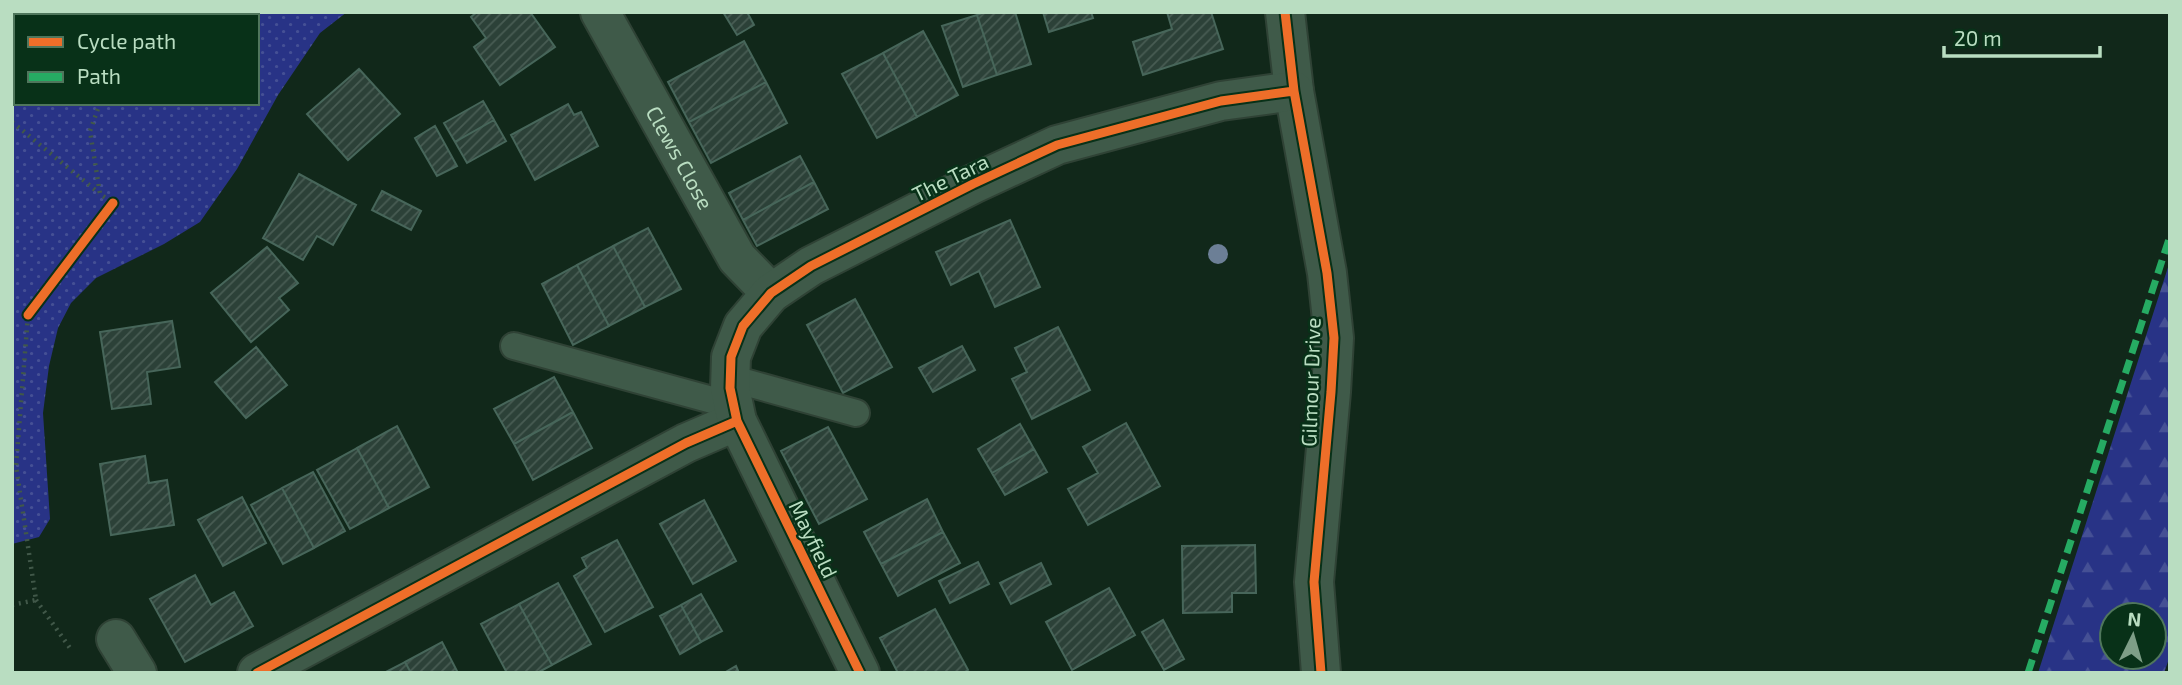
<svg xmlns="http://www.w3.org/2000/svg" width="2182" height="685" viewBox="0 0 2182 685" font-family="'Exo 2',sans-serif">
	<style>
		.grass { fill: url(#grass-dots); fill-rule: evenodd }
		.forest { fill: url(#forest-firs); fill-rule: evenodd }
		.building { fill: url(#building-hatch); stroke: #47665a; stroke-width: 2 }
		.lines { fill: none; stroke-linecap: round; stroke-linejoin: round }
		.service-casing { stroke: #2f4235; stroke-width: 30 }
		.minor-casing { stroke: #2f4235; stroke-width: 42 }
		.path { stroke: #415849; stroke-width: 4.5; stroke-dasharray: 2 5; stroke-linecap: butt }
		.service { stroke: #3f5a49; stroke-width: 26 }
		.minor { stroke: #3f5a49; stroke-width: 38 }
		.quiet { stroke: #26ab63; stroke-width: 7; stroke-dasharray: 14 7; stroke-linecap: butt }
		.cycleway-casing { stroke: #083118; stroke-width: 13 }
		.cycleway { stroke: #ee6e29; stroke-width: 9 }
		.tree { fill: #6c7f96 }
		.labels { text-anchor: middle; dominant-baseline: central; stroke-width: 5; stroke-linejoin: round; paint-order: stroke }
		.street-label { font-size: 21px; fill: #b9ddc1; stroke: #083118 }
	</style>
	<defs>
		<pattern id="grass-dots" width="8" height="8" patternUnits="userSpaceOnUse" patternTransform="scale(1.75)"><rect width="8" height="8" fill="#283386"/><path d="M2 2h.1M6 6h.1" fill="none" stroke="#455095" stroke-width="1.8" stroke-linecap="round"/></pattern>
		<pattern id="forest-firs" width="22" height="20" patternUnits="userSpaceOnUse" patternTransform="scale(1.75)"><rect width="22" height="20" fill="#283386"/><path d="M5 1l3.5 6h-7zM16 11l3.5 6h-7z" fill="#455095"/></pattern>
		<pattern id="building-hatch" width="6" height="6" patternUnits="userSpaceOnUse" patternTransform="scale(1.75)"><rect width="6" height="6" fill="#2c4138"/><path d="M-1 1l2-2M0 6l6-6M5 7l2-2" fill="none" stroke="#485c53"/></pattern>
	</defs>
	<rect width="100%" height="100%" fill="#11281a"/>
	<!-- grass -->
	<path class="grass" d="M12,12H347L320,33L278,95L237,169L200,222L164,244L96,278L71,303L58,328L49,366L43,413L50,519L39,537L12,544ZM16,16H257V103H16Z"/>
	<!-- forest -->
	<path class="forest" d="M2170,261V656L2164,673H2038ZM2112,615H2154V657H2112Z"/>
	<!-- building -->
	<path class="building" d="M477,12H530L555,47L500,85L474,47L486,38L471,17Z
		M723,12H747L754,25L737,35Z
		M985,12H1015L1031,64L997,75L977,15Z
		M1043,12H1091L1093,18L1049,32Z
		M1167,12H1211L1223,49L1143,75L1133,42L1172,29Z
		M977,15L997,75L963,87L942,26Z
		M923,31L958,95L917,117L883,53Z
		M744,41L766,82L689,122L668,82Z
		M883,53L917,117L877,138L842,74Z
		M359,69L400,114L348,160L307,114Z
		M766,82L787,123L711,163L689,122Z
		M483,101L494,120L455,142L444,123Z
		M568,104L574,115L581,112L598,146L535,180L511,135Z
		M494,120L506,141L467,163L455,142Z
		M435,126L457,166L437,176L415,138Z
		M800,156L814,182L743,220L729,193Z
		M299,174L356,205L333,245L317,236L303,260L263,238Z
		M814,182L828,209L757,246L743,220Z
		M382,191L421,211L411,230L372,210Z
		M1010,220L1040,287L995,307L979,271L951,285L936,252Z
		M648,228L681,289L645,307L613,246Z
		M613,246L645,307L609,326L577,265Z
		M267,247L298,283L279,298L289,310L251,342L211,293Z
		M577,265L609,326L573,345L542,284Z
		M855,299L892,367L843,393L807,325Z
		M172,321L180,367L147,372L151,404L112,409L100,332Z
		M1058,327L1090,390L1032,419L1012,379L1027,372L1015,348Z
		M962,346L975,370L933,392L919,368Z
		M256,347L287,385L246,418L215,382Z
		M554,377L573,412L514,444L494,409Z
		M573,412L592,448L533,480L514,444Z
		M1126,423L1160,486L1088,525L1068,489L1098,473L1083,447Z
		M1020,424L1034,449L992,473L978,449Z
		M397,426L429,487L389,508L357,448Z
		M828,427L867,499L819,524L781,451Z
		M357,448L389,508L350,529L317,470Z
		M1034,449L1047,472L1005,495L992,473Z
		M145,456L149,483L167,480L174,525L111,535L100,464Z
		M313,472L345,531L314,548L282,488Z
		M282,488L314,548L283,564L251,505Z
		M242,497L266,543L223,566L198,520Z
		M927,499L943,532L881,564L864,532Z
		M704,500L736,561L693,584L660,524Z
		M943,532L960,563L898,596L881,564Z
		M617,540L653,607L605,632L574,576L587,568L582,558Z
		M1255,545L1256,593H1232V612L1183,613L1182,546Z
		M978,562L989,584L950,603L939,581Z
		M1041,563L1051,584L1011,604L1000,583Z
		M195,575L211,605L234,592L253,626L185,662L150,599Z
		M558,583L591,644L552,665L519,604Z
		M1109,588L1135,635L1072,670L1046,622Z
		M701,594L722,631L701,642L681,605Z
		M519,604L552,665L537,673H507L481,624Z
		M681,605L701,642L680,654L660,616Z
		M935,609L968,670L963,673H898L880,638Z
		M1163,620L1184,659L1164,670L1142,632Z
		M442,642L458,673H411L405,662Z
		M405,662L411,673H384Z
		M736,666L739,673H724Z"/>
	<g class="lines">
		<!-- service casing -->
		<g class="service-casing">
			<path id="service" d="M514,346L734,406
				M730,378L856,413"/>
		</g>
		<!-- minor casing -->
		<g class="minor-casing">
			<g id="minor">
				<path id="s1" d="M600,12L737,258L771,293"/>
				<path d="M1285,12L1294,91L1327,273L1334,338L1331,392L1314,582L1321,673"/>
				<path d="M116,639L137,673"/>
				<path d="M257,673L686,443L737,421"/>
				<path d="M860,673L737,421L730,388L731,357L743,326L771,293L811,266L973,184L1057,145L1221,101L1294,91"/>
			</g>
		</g>
		<!-- path -->
		<path class="path" d="M178,16L185,12
			M12,122L99,193
			M36,600L70,648
			M12,605L36,600L16,466L28,315L113,203L100,194L90,131L100,103"/>
		<!-- service -->
		<use href="#service" class="service"/>
		<!-- minor -->
		<use href="#minor" class="minor"/>
		<!-- quiet -->
		<path class="quiet" d="M2028,673L2170,236"/>
		<!-- cycleway casing -->
		<g class="cycleway-casing">
			<path id="cycleway" d="M1285,12L1294,91L1327,273L1334,338L1331,392L1314,582L1321,673
				M28,315L113,203
				M257,673L686,443L737,421
				M860,673L737,421L730,388L731,357L743,326L771,293L811,266L973,184L1057,145L1221,101L1294,91"/>
		</g>
		<!-- cycleway -->
		<use href="#cycleway" class="cycleway"/>
	</g>
	<!-- trees -->
	<circle class="tree" cx="1218" cy="254" r="10"/>
	<g class="labels">
		<!-- street labels -->
		<g class="street-label">
			<text stroke="none"><textPath href="#s1" startOffset="166">Clews Close</textPath></text>
			<text transform="translate(950 177) rotate(-26)">The Tara</text>
			<text transform="translate(1310 382) rotate(-88)">Gilmour Drive</text>
			<text transform="translate(814 539) rotate(64)">Mayfield</text>
		</g>
	</g>
	<!-- border -->
	<rect width="2182" height="685" fill="none" stroke="#b9ddc1" stroke-width="28"/>
	<!-- legend -->
	<rect x="14" y="14" width="245" height="91" fill="#083118" stroke="#4f765c" stroke-width="2"/>
	<rect x="28" y="37" width="35" height="10" fill="#ee6e29" stroke="#4f765c" stroke-width="2"/>
	<text x="77" y="49" font-size="21" fill="#b9ddc1">Cycle path</text>
	<rect x="28" y="72" width="35" height="10" fill="#26ab63" stroke="#4f765c" stroke-width="2"/>
	<text x="77" y="84" font-size="21" fill="#b9ddc1">Path</text>
	<!-- north arrow -->
	<g transform="translate(2133 636) rotate(5)"><circle r="33" fill="#083118" stroke="#4f765c" stroke-width="2"/>
	<path d="M0-5L12 26L0 18L-12 26Z" fill="#7e9e87"/>
	<text y="-10" font-size="19" font-weight="bold" text-anchor="middle" fill="#b9ddc1">N</text>
	</g>
	<!-- scale -->
	<path d="M1944 46v10h156v-10" fill="none" stroke="#b9ddc1" stroke-width="3.5"/>
	<text x="1954" y="46" font-size="21" fill="#b9ddc1" stroke="#083118" stroke-width="5" paint-order="stroke">20 m</text>
</svg>
